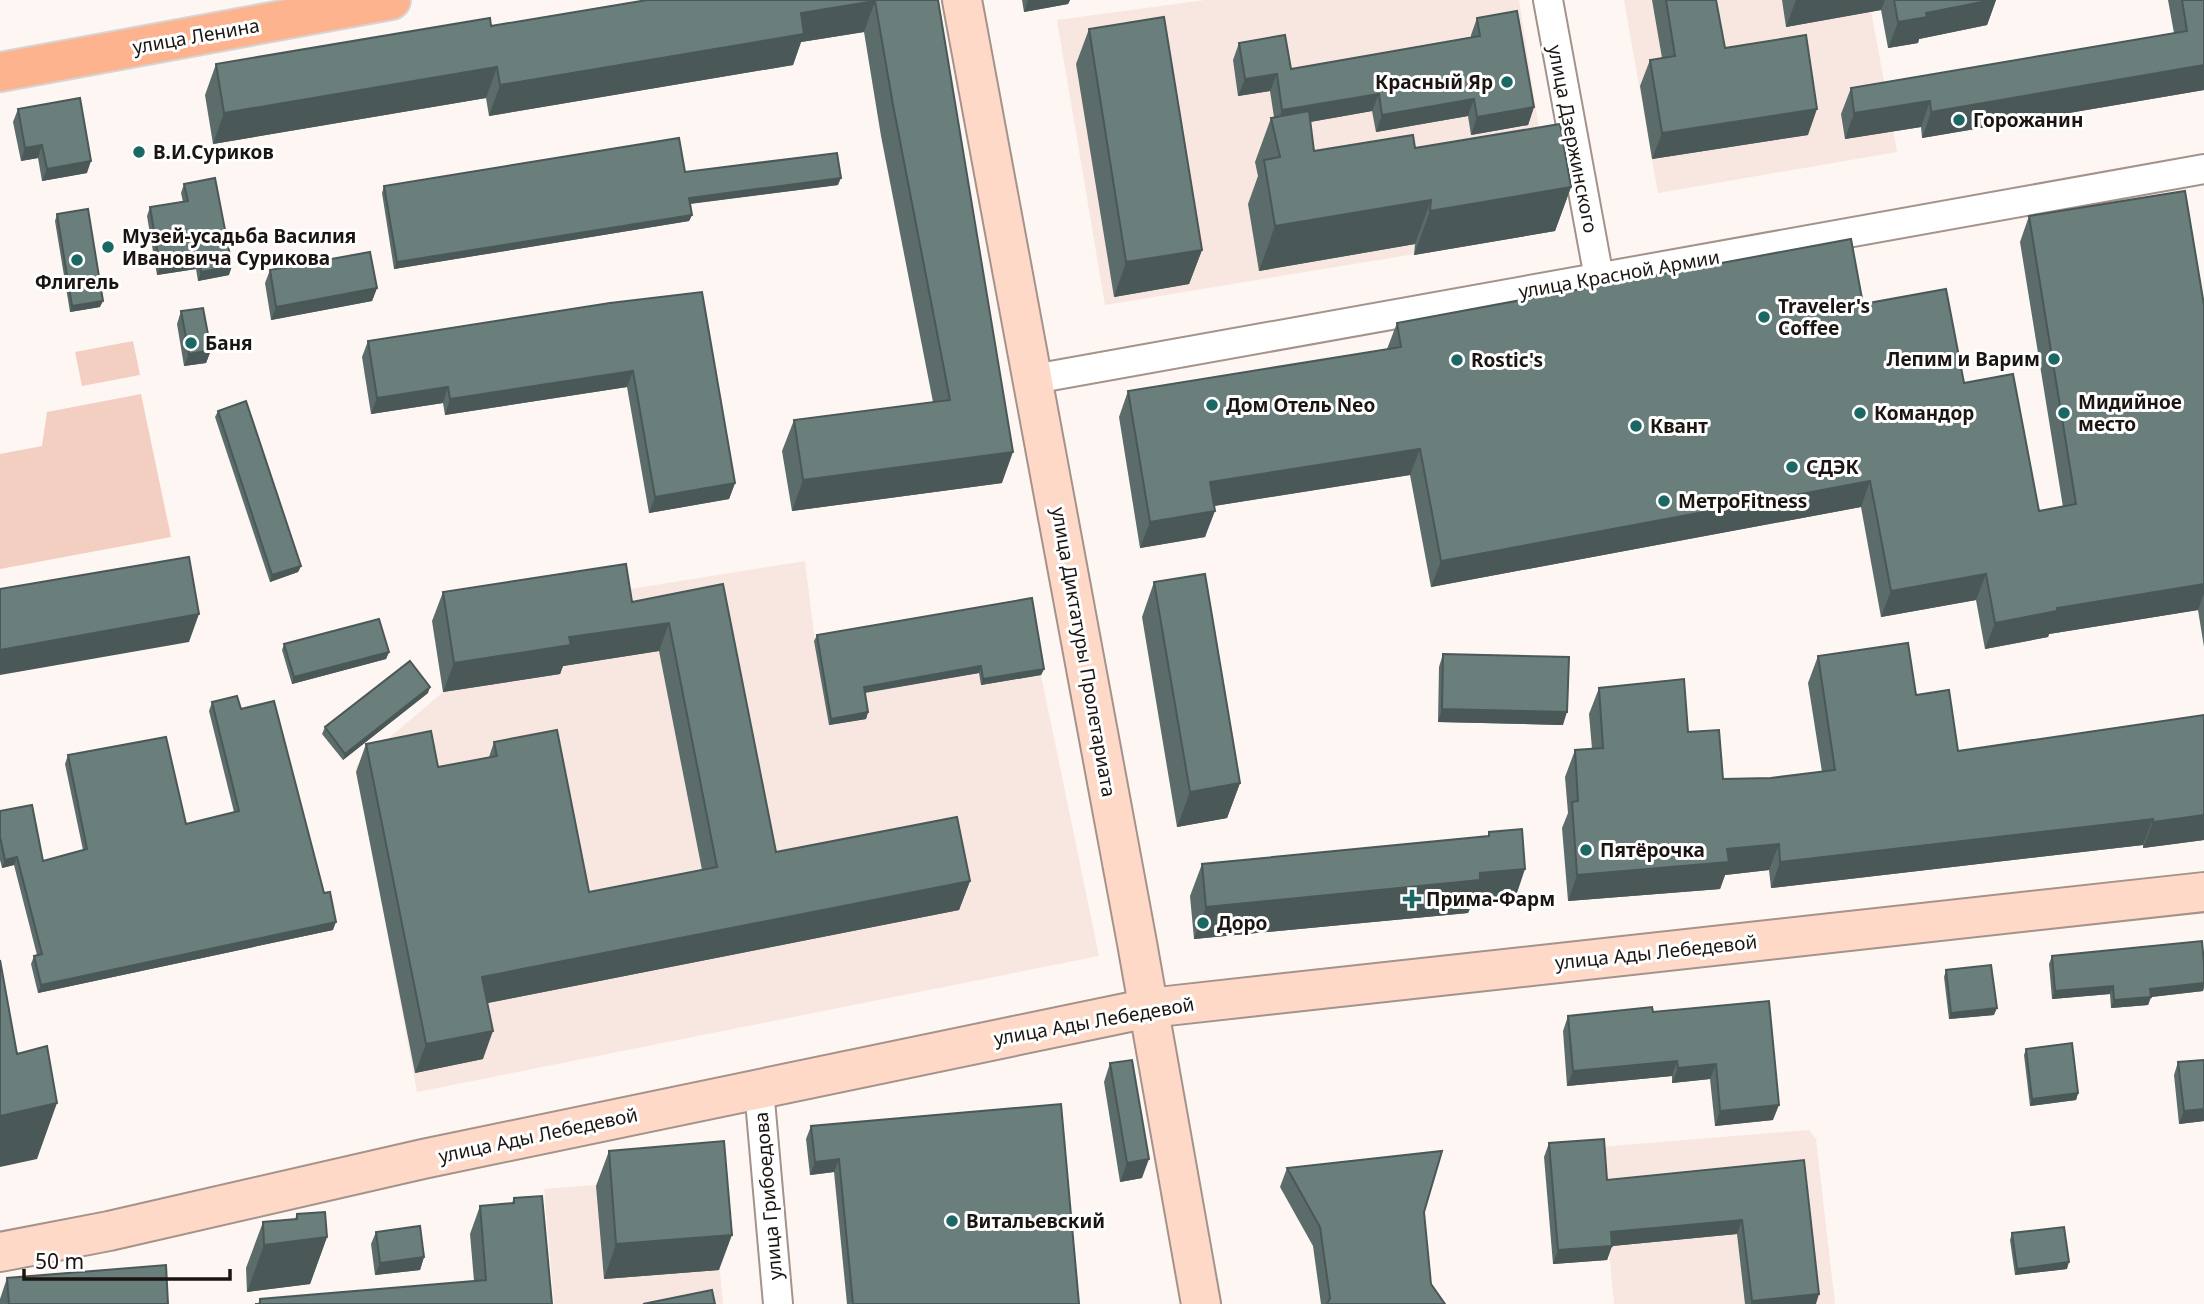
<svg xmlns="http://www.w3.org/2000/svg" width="2204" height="1304" viewBox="0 0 2204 1304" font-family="'Noto Sans',sans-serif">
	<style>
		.built { fill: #f7e7e0 }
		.green { fill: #f2cfc0 }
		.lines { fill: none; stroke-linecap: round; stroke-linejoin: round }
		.street-casing { stroke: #a4928b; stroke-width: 32 }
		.secondary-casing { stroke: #a4928b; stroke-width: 42 }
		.primary-casing { stroke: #d6d5d4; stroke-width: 42 }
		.street { stroke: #fff; stroke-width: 28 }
		.secondary { stroke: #ffd9c7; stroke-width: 38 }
		.primary { stroke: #feb38f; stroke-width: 38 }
		.wall { fill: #5b6c6b }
		.shaded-wall { fill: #4a5857 }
		.building { fill: #6a7e7c; stroke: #4a5857; stroke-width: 2 }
		.poi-dot { fill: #1a6764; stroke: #fff; stroke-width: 2.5 }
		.labels { text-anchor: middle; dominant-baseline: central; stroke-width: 6; stroke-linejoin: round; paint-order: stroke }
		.street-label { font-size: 19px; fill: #1b1512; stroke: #fff }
		.poi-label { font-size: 19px; font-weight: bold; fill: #1b1512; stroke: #fff; text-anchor: start }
	</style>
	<rect width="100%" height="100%" fill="#fdf6f2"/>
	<!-- built -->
	<path class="built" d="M1205,0H1519L1555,231L1105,305L1057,20Z
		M1624,0H1869L1897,152L1658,193Z
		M805,561L815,641L1029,605L1041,675L1099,956L417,1092L356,766L443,692L432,621Z
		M1809,1130L1816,1139L1835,1304H1614L1599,1147Z
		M711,1176L723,1304H554L544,1189Z"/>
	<!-- green -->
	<path class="green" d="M133,341L140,375L82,386L75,352Z
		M141,394L171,537L0,569V454L42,446L47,412Z"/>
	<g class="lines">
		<!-- street casing -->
		<g class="street-casing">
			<path id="street" d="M1548,0L1599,278
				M1034,379L2204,169
				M759,1089L778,1304"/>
		</g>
		<!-- secondary casing -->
		<g class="secondary-casing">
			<path id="secondary" d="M962,0L1137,943L1201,1304
				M0,1252L109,1231L423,1159L1149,1008L2204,892"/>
		</g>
		<!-- primary casing -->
		<g class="primary-casing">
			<path id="primary" d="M0,72L391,0"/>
		</g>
		<!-- street -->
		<use href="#street" class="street"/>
		<!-- secondary -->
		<use href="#secondary" class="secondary"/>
		<!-- primary -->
		<use href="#primary" class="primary"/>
	</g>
	<!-- wall -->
	<path class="wall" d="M647,0H938L1002,483L792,511L782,451L794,420L933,402L881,136L864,32L801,42L793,65L489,116L486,98L213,144L205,95L216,64L491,26Z
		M1022,0H1070L1068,4L1024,12Z
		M1652,0H1716L1725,48L1808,135L1652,159L1640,86L1650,60L1662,58Z
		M1782,0H1996L1987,25L1919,39L1918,43L1888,48L1881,10L1786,27Z
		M2168,0H2204V90L1922,138L1921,127L1845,139L1841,114L1851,88L2174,33Z
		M1477,18L1534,107L1528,125L1471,135L1468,116L1376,132L1372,111L1310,122L1314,151L1415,148L1571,187L1555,231L1414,255L1415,244L1259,271L1248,204L1258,176L1255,162L1271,118L1274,117L1270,91L1238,96L1233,60L1239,43L1291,69L1471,37V35Z
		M1089,29L1202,250L1189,284L1114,297L1076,64Z
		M18,109L87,173L42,181L38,158L21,161L13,122Z
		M685,172L838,185L690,204L692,215L689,221L394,269L382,193L384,186Z
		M184,184L229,275L198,281L196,269L157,275L147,216L150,207L183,202L181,193Z
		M57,214L100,307L70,312L55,221Z
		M2029,216L2204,305V647L2198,610L2049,634L2048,637L1985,649L1976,600L1881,617L1861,507L1431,587L1410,475L1214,506L1205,537L1140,548L1119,417L1128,391L1387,349L1397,323L1863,304L1964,383L2039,511L2063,507L2020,242Z
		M270,270L377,288L372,301L271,320L265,283Z
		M610,303L735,483L729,499L649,513L627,387L445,415L443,403L371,414L362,357L368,341Z
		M181,311L211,350L206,363L184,366L177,324Z
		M218,411L301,566L298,572L270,582L215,417Z
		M1154,582L1240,783L1227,818L1177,827L1142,617Z
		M723,584L776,852L970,881L959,910L488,1003L483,1059L415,1073L356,772L366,744L438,767L489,757L494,742L589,892L702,870L659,651L563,666L560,674L443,692L432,621L443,592L632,602Z
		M817,635L1044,669L1041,675L981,685L979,673L865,693L868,712L866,719L829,725L814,641Z
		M284,644L389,652L386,659L292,684L282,650Z
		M1443,654L1563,725L1438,722L1439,667Z
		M1818,656L1916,695L1958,751L2204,715V840L2143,848V845L1771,888L1769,870L1725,875L1720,889L1568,901L1562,828L1568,813L1565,777L1575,750L1592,749L1589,714L1599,688L1688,732L1723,779L1771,778L1822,772L1808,683Z
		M428,693L343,760L322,734L325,727Z
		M212,702L241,709L333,930L38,993L31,964L34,956L37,955L14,865L2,868L0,860V811L43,861L83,850L65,764L68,755L186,824L234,812L209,711Z
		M1489,832L1514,902L1471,906L1468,913L1194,939L1190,896L1202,864L1488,836Z
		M2052,956L2204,964V988L2203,991L2151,997L2148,1005L2111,1008L2110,994L2052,999L2049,964Z
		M1946,970L1994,1015L1949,1019L1944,977Z
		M1769,1001L1773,1120L1715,1126L1710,1079L1672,1083V1076L1567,1086L1563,1031L1568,1016L1653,1012Z
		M2026,1049L2078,1093L2076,1100L2030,1106L2024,1055Z
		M2204,1060V1121L2179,1124L2174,1075L2178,1062Z
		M1110,1063L1142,1178L1120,1182L1104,1082Z
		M811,1126L1079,1304H847L834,1172L810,1175L806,1139Z
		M1549,1143L1607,1180L1804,1160L1816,1304H1745L1737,1234L1612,1246L1607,1260L1553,1264L1544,1157Z
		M609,1151L719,1270L604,1279L596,1186Z
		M1287,1168L1424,1212L1431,1284L1445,1304H1321L1313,1246L1280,1187Z
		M514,1198L552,1304H258L260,1299L474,1281L470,1234L480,1206L512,1203Z
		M297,1214L327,1237L310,1284L247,1292L246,1268L263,1222L295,1219Z
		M376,1232L424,1257L420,1270L375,1275L371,1244Z
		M2012,1233L2067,1269L2015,1275L2010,1240Z
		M7,1278L168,1304H0V1299Z"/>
	<!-- shaded-wall -->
	<path class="shaded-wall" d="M1028,0H1070L1068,4L1024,12Z
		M1796,0H1885L1881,10L1786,27Z
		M1992,0H1996L1987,25L1919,39L1918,43L1888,48L1898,22L1926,13Z
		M875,1L864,32L801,42L793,65L489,116L500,85L801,13Z
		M2204,65V90L1922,138L1931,112Z
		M497,67L486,98L213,144L224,113Z
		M1277,74L1270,91L1238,96L1245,79Z
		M1379,94L1372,111L1276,128L1282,110Z
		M1474,99L1468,116L1376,132L1382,115Z
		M1930,101L1921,127L1845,139L1854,113Z
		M1534,107L1528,125L1471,135L1477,117Z
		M1817,109L1808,135L1652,159L1662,133Z
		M42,145L38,158L21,161L25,148Z
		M91,161L87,173L42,181L47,169Z
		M841,178L838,185L687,204L689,198Z
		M1571,187L1555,231L1414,255L1430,211Z
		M1431,200L1415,244L1259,271L1275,226Z
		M692,215L689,221L394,269L397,262Z
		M1202,250L1189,284L1114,297L1126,262Z
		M199,260L196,269L157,275L160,266Z
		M232,266L229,275L198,281L201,272Z
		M377,288L372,301L271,320L276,307Z
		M103,301L100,307L70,312L72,306Z
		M211,350L206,363L184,366L189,354Z
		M633,371L627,387L445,415L450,399Z
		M448,387L443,403L371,414L377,398Z
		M1420,449L1410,475L1201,508L1210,482Z
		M1013,452L1002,483L792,511L803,480Z
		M1870,481L1861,507L1431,587L1441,561Z
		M735,483L729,499L649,513L655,497Z
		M1215,511L1205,537L1140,548L1150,522Z
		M301,566L298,572L270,582L272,575Z
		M1986,574L1976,600L1881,617L1891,591Z
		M2204,584V593L2198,610L2049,634L2048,637L1985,649L1995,623L2057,608Z
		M199,614L189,642L0,675V650Z
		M669,623L659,651L563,666L560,674L443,692L454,663L569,637Z
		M389,652L386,659L292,684L294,677Z
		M981,666L979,673L861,693L864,687Z
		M1044,669L1041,675L981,685L983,679Z
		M430,687L428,693L343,760L345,754Z
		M1442,709L1567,712L1563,725L1438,722Z
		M868,712L866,719L829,725L831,719Z
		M1240,783L1227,818L1177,827L1190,792Z
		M2204,815V840L2143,848L2153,822Z
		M2153,819L2143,845L1771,888L1780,862Z
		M1779,844L1769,870L1725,875L1720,889L1568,901L1577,875L1727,849Z
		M17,857L14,865L2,868L5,860Z
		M1525,869L1514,902L1471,906L1468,913L1194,939L1206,907L1480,873Z
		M970,881L959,910L472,1006L482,977Z
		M336,922L333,930L38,993L41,985Z
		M2204,983L2203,991L2151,997L2148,1005L2111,1008L2114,1000L2150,989Z
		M2113,986L2110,994L2052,999L2055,991Z
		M1997,1008L1994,1015L1949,1019L1951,1013Z
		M493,1031L483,1059L415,1073L426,1044Z
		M1677,1061L1672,1076L1567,1086L1573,1071Z
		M1716,1064L1710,1079L1672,1083L1678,1068Z
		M2078,1093L2076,1100L2030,1106L2032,1099Z
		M57,1103L37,1159L0,1167V1116Z
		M1779,1105L1773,1120L1715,1126L1720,1111Z
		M2204,1109V1121L2179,1124L2184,1111Z
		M839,1159L834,1172L810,1175L815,1162Z
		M1149,1159L1142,1178L1120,1182L1127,1163Z
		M1742,1220L1737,1234L1612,1246L1607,1260L1553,1264L1558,1250L1611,1232Z
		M732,1235L719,1270L604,1279L616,1244Z
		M327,1237L310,1284L247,1292L264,1245Z
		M424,1257L420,1270L375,1275L380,1263Z
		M2069,1262L2067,1269L2015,1275L2017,1269Z
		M1819,1294L1816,1304H1751L1752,1301Z"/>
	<!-- building -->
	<path class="building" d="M647,0H938L1013,452L803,480L794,420L950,400L893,105L875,1L801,13L804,34L500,85L497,67L224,113L216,64L490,18L491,26Z
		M1666,0H1716L1725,48L1806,35L1817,109L1662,133L1650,60L1675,56Z
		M1894,0H1992L1926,13L1927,17L1898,22Z
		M2182,0H2204V65L1931,112L1930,101L1854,113L1851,88L2187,31Z
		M1517,11L1534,107L1477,117L1474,99L1382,115L1379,94L1282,110L1277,74L1245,79L1239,43L1285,35L1291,69L1480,36L1477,18Z
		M1164,17L1202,250L1126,262L1089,29Z
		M80,98L91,161L47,169L42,145L25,148L18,109Z
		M1309,111L1314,151L1413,135L1415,148L1560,124L1571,187L1430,211L1431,200L1275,226L1264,160L1280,157L1271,118Z
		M679,138L685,172L837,153L841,178L689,198L692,215L397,262L384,186Z
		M215,178L232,266L201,272L199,260L160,266L150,207L188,201L184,184Z
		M2185,191L2204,305V584L2057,608V611L1995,623L1986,574L1891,591L1870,481L1441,561L1420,449L1210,482L1215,511L1150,522L1128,391L1401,347L1397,323L1851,239L1863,304L1946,289L1964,383L2013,374L2039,511L2076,504L2029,216Z
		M88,209L103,301L72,306L57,214Z
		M370,252L377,288L276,307L270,270Z
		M702,292L735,483L655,497L633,371L450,399L448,387L377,398L368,341L610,303Z
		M203,308L211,350L189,354L181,311Z
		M246,401L301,566L272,575L218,411Z
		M189,557L199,614L0,650V589Z
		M626,564L632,602L723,584L776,852L957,817L970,881L482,977L493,1031L426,1044L366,744L431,731L438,767L497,756L494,742L557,730L589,892L717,867L669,623L569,637L571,645L454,663L443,592Z
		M1205,574L1240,783L1190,792L1154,582Z
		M1032,598L1044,669L983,679L981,666L864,687L868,712L831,719L817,635Z
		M379,619L389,652L294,677L284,644Z
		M1908,643L1916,695L1949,690L1958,751L2204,715V815L2153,822V819L1780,862L1779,844L1727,849L1729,862L1577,875L1572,802L1578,801L1575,750L1603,748L1599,688L1684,679L1688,732L1719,730L1723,779L1771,778L1835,770L1818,656Z
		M1443,654L1569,657L1567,712L1442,709Z
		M410,661L430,687L345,754L325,727Z
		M237,696L241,709L274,701L324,893L330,892L336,922L41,985L34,956L42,954L17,857L5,860L0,837V811L32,805L43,861L87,849L68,755L166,737L186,824L239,811L212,702Z
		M1522,829L1525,869L1480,873V880L1206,907L1202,864L1489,836V832Z
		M2202,941L2204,964V983L2150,989L2151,997L2114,1000L2113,986L2055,991L2052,956Z
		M0,960L17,1054L47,1046L57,1103L0,1116Z
		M1991,965L1997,1008L1951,1013L1946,970Z
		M1769,1001L1779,1105L1720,1111L1716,1064L1678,1068L1677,1061L1573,1071L1568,1016L1652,1007L1653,1012Z
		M2072,1043L2078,1093L2032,1099L2026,1049Z
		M1132,1060L1149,1159L1127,1163L1110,1063Z
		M2204,1060V1109L2184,1111L2178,1062Z
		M1061,1104L1079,1304H853L839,1159L815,1162L811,1126Z
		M1604,1139L1607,1180L1804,1160L1819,1294L1752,1301L1742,1220L1611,1232L1612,1246L1558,1250L1549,1143Z
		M724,1141L732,1235L616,1244L609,1151Z
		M1442,1151L1424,1212L1431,1284L1445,1304H1327L1330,1298L1320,1227L1287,1168Z
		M542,1196L552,1304H255H260V1299L486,1280L480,1206L514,1203V1198Z
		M325,1212L327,1237L264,1245L263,1222L297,1219V1214Z
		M420,1226L424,1257L380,1263L376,1232Z
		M2064,1227L2069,1262L2017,1269L2012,1233Z
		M166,1265L168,1304H9L7,1278Z
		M712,1290L715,1304H643Z"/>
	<!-- markers -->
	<g class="poi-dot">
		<circle cx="1507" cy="82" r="7"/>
		<circle cx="1959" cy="120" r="7"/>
		<circle cx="139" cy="152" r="7"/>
		<circle cx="108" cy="247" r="7"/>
		<circle cx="77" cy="260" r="7"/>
		<circle cx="1764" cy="317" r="7"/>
		<circle cx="191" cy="343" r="7"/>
		<circle cx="2054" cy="359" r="7"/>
		<circle cx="1457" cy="360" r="7"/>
		<circle cx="1212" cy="405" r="7"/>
		<circle cx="1860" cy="413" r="7"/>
		<circle cx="2064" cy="413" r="7"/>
		<circle cx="1636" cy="426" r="7"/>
		<circle cx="1792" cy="467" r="7"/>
		<circle cx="1664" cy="501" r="7"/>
		<circle cx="1586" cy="850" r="7"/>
		<path d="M1408.5 888.5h7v7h7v7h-7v7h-7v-7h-7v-7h7z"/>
		<circle cx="1203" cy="923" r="7"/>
		<circle cx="952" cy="1221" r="7"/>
	</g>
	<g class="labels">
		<!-- street labels -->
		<g class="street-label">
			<text transform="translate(196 36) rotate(-10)">улица Ленина</text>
			<text transform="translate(1573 139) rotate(79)">улица Дзержинского</text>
			<text transform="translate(1619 274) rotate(-10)">улица Красной Армии</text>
			<text transform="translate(1084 652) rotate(80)">улица Диктатуры Пролетариата</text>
			<text transform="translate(1656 952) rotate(-6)">улица Ады Лебедевой</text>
			<text transform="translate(1094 1021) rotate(-10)">улица Ады Лебедевой</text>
			<text transform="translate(538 1135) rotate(-12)">улица Ады Лебедевой</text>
			<text transform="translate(768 1196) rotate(-95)">улица Грибоедова</text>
		</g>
		<!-- poi labels -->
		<g class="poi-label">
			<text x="1493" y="82" text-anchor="end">Красный Яр</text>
			<text x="1973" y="120">Горожанин</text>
			<text x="153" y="152">В.И.Суриков</text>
			<text x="122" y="236">Музей-усадьба Василия<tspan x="122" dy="22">Ивановича Сурикова</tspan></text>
			<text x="77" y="282" text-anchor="middle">Флигель</text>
			<text x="1778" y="306">Traveler's<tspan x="1778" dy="22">Coffee</tspan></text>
			<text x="205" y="343">Баня</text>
			<text x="2040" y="359" text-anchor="end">Лепим и Варим</text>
			<text x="1471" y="360">Rostic's</text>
			<text x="2078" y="402">Мидийное<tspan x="2078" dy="22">место</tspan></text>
			<text x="1226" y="405">Дом Отель Neo</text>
			<text x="1874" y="413">Командор</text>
			<text x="1650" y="426">Квант</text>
			<text x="1806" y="467">СДЭК</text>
			<text x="1678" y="501">МетроFitness</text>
			<text x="1600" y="850">Пятёрочка</text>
			<text x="1426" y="899">Прима-Фарм</text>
			<text x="1217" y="923">Доро</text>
			<text x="966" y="1221">Витальевский</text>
		</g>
	</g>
	<!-- scale -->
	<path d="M24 1269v10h206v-10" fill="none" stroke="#1b1512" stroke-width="3.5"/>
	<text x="35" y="1269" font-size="21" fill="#1b1512" stroke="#ffffff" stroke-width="5" paint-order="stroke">50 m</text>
</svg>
